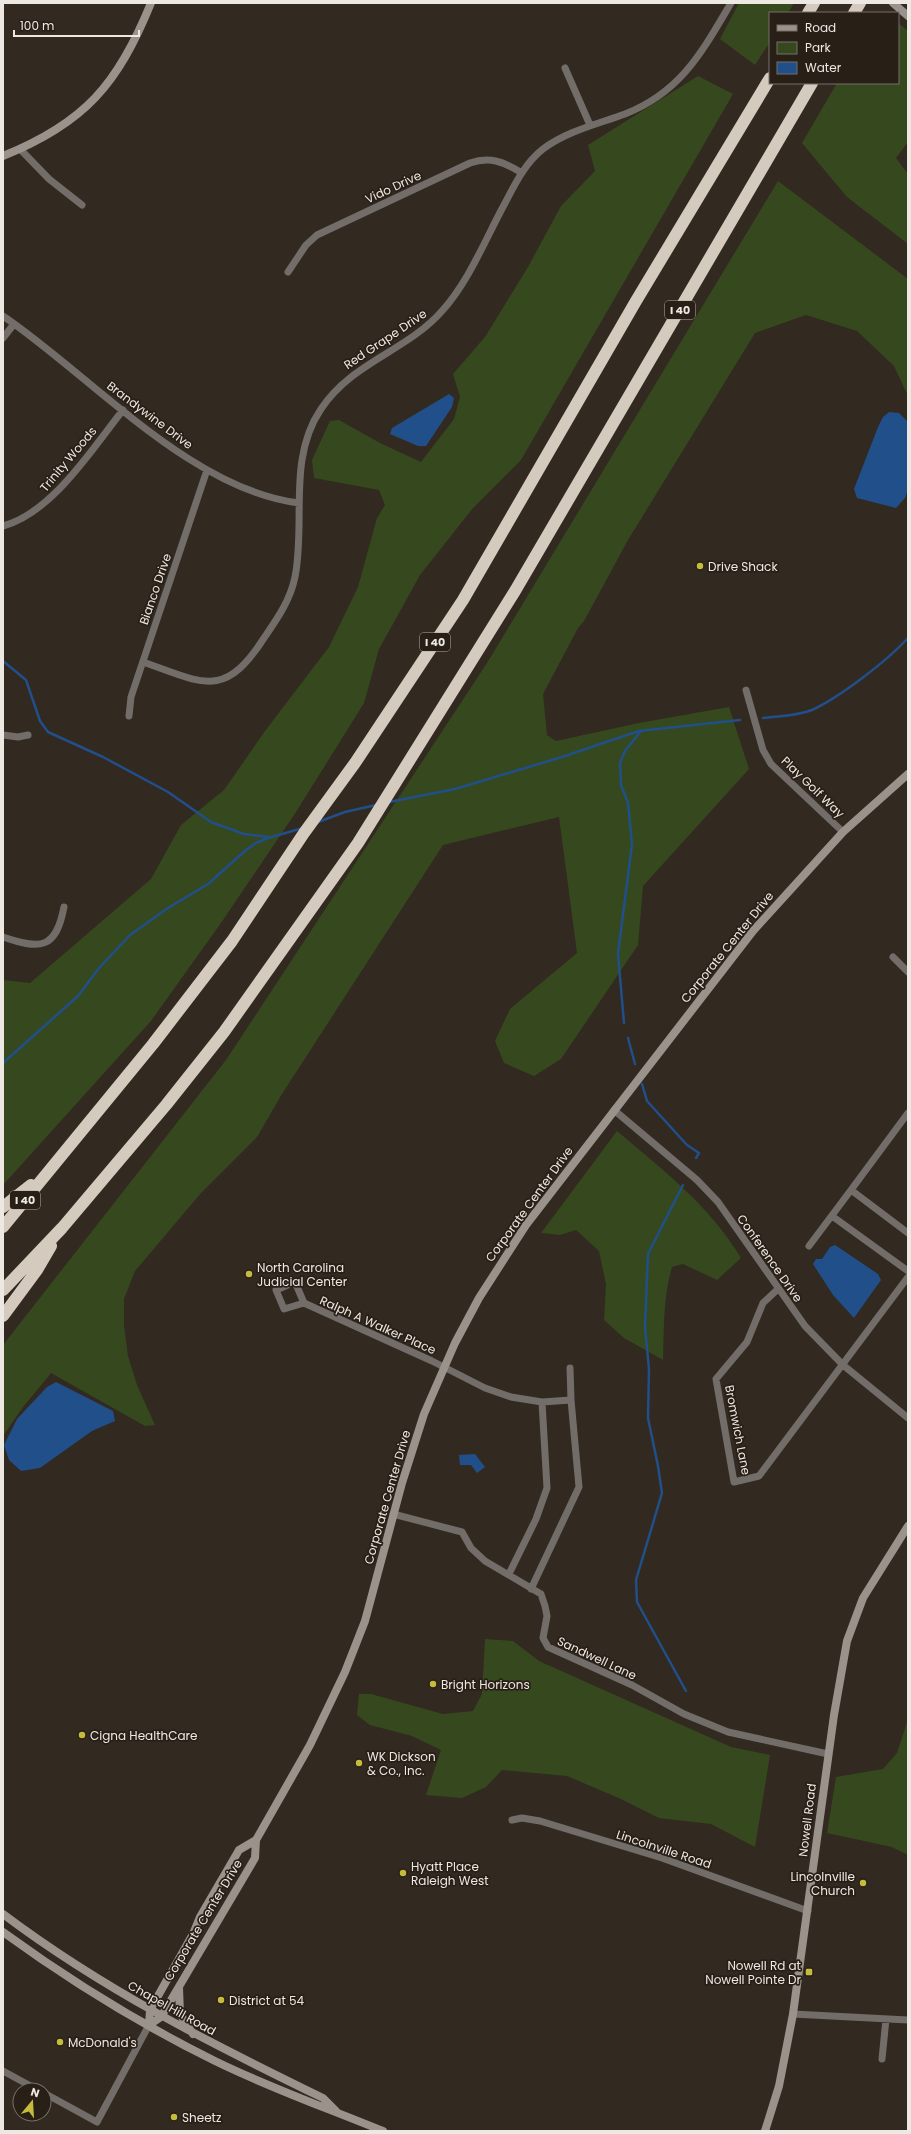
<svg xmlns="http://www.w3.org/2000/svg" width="911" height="2134" viewBox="0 0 911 2134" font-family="Poppins,sans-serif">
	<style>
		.green { fill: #36491e }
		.water { fill: #214f8a }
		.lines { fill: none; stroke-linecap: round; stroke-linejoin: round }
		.stream { stroke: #214f8a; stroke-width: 2.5 }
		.street { stroke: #726d69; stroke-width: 7 }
		.secondary { stroke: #9a938b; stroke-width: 8 }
		.highway { stroke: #d5cabe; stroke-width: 12 }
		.poi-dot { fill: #c5bc3d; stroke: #281f17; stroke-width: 1.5 }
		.labels { text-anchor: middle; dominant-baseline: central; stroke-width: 3.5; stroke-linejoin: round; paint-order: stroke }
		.shield { fill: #281f17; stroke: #b3aca6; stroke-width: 1 }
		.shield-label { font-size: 11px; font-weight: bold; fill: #eee8e3 }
		.street-label { font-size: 12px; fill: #eee8e3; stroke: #281f17 }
		.poi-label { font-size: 12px; fill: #eee8e3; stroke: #281f17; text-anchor: start }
	</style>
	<rect width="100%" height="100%" fill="#322920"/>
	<!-- green -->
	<path class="green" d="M739,3H794L788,13H770V42L755,65L720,39Z
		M898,23L908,31V142L896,158L908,174V244L847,197L802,143L837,83H898Z
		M698,76L733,94L521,460L473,508L420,575L379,649L364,703L296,812L221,923L151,1021L3,1185V980L30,983L151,879L181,825L224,790L265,731L329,647L358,587L377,518L385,505L379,490L314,478L312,460L330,421L339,420L380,443L421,462L454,419L460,397L453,374L485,337L528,267L561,206L595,171L588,145Z
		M778,181L908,279V396L894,366L857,331L806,315L755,333L628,540L584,621L578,628L543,694L547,735L556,741L639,723L729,707L749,769L643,886L638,945L561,1059L534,1076L504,1063L495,1041L510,1009L577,953L559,817L443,845L282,1094L257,1137L201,1193L135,1271L124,1299V1326L128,1356L137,1385L155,1425L145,1426L51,1373L23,1407L3,1436V1345L226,1060L487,663Z
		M617,1131C663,1170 710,1206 741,1258L717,1280L683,1264L672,1267C663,1297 664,1329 663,1360L624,1338L604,1320L606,1284L599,1251L576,1230L560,1235L541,1233Z
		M485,1639L513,1641L539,1661L731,1747L770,1755L755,1847L711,1824L659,1818L621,1799L567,1776L502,1770L486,1787L462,1798L426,1795L441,1750L412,1736L370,1725L357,1715L359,1694H371L443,1714L473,1711L482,1694Z
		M908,1719V1855L892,1847L827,1833L836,1777L883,1769L897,1753Z"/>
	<!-- water -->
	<path class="water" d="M449,394L454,398L452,407L426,446H418L390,434L392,428Z
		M889,412L899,413L908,422V489L905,498L896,508L857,498L854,489L878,427L883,417Z
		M835,1245L878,1274L881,1280L854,1318L833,1295L813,1264L816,1259H822L830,1247Z
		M56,1382L113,1411L115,1421L92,1431L40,1468L21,1471L9,1460L4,1445L17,1419L47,1387Z
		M475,1454L485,1467L477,1473L471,1465H460L459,1455Z"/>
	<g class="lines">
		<!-- stream -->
		<path class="stream" d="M3,661L26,680L40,721L48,732L103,757L168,792L211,822L244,834L268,837
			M763,718C779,716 797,716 812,710C840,697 887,661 908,638
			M389,802L455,789L562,757L639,731L740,720
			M318,822L345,812L376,805
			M624,1023L618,954L632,844L628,803L621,785L620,763L625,751L641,731
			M628,1038L635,1064
			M3,1063L78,996L99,968L130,935L168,908L208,884L246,850L256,843L268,838L303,828
			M642,1084L647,1101L687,1145L699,1153L696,1158
			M683,1185L648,1254L645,1327L649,1369L648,1418L658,1466L662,1493L636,1580L637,1602L686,1691"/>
		<!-- street -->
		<path class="street" d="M565,68L590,125
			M20,149L49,179L82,205
			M288,272L306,245L317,235L470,163C490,156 504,162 522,173
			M3,316C90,375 191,490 299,503
			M3,338L14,324
			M3,526C52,513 92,449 123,410
			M143,662C203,683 224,700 264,638C277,619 290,601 295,577C306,522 287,459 321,409C352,362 407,351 442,311C469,281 485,240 504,205C515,184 525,163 543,149C567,131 598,124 625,114C681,92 702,52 731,3
			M746,690L763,750L771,764L843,832
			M129,716L131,697L207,470
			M3,735L18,737L28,735
			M3,937C41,950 56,949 64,907
			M893,957L908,972
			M614,1110L697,1180L718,1202L805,1326L843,1365L908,1418
			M908,1113L851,1190L908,1233
			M832,1216L908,1271
			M809,1246L851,1190
			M778,1289L763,1303L747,1342L716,1379L734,1482L759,1476L908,1277
			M304,1303L284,1309L276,1290L295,1282L304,1303L432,1361L485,1388L511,1397L542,1402L547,1488L536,1519L509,1574
			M570,1368L571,1400
			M393,1514L462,1532L471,1548L485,1561L541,1594L545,1606L547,1616L543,1638L548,1647L632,1685L684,1714L728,1732L828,1754
			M531,1589L579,1487L571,1400L542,1402
			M512,1820L522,1818L540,1821L662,1858L808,1911
			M793,2014L908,2020
			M882,2059L886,2019
			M3,2071L38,2090
			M44,2093L97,2122L149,2025"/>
		<!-- secondary -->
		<path class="secondary" d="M893,3L908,16
			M3,156C85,123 118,84 151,3
			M3,1914C104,1990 210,2043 323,2098L336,2111
			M3,1932C69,1980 142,2025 215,2061C270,2088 327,2108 383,2131
			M179,1988L180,2014L193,2034
			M149,2025L161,2017L255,1858L256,1840L310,1745L345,1672L365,1621L402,1483L424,1414L455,1343L479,1298L526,1225L753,931L843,832L908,774
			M149,2025L150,2010L193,1934L200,1917L239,1850L256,1840
			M765,2131L779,2086L793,2014L834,1715L847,1641L863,1598L908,1526"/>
		<!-- highway -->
		<path class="highway" d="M808,13L814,3
			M854,13L860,3
			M3,1207L31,1185
			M3,1227L153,1044L232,941L304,833L355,763L463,600L636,301L770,78
			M3,1290L62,1228L166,1105L224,1032L358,843L515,591L812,83
			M3,1316L37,1270L51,1246"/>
	</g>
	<!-- markers -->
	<g class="poi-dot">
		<circle cx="700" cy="566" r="4"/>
		<circle cx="249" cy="1274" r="4"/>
		<circle cx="433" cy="1684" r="4"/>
		<circle cx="82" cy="1735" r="4"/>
		<circle cx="359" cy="1763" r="4"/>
		<circle cx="403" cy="1873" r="4"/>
		<circle cx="863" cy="1883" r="4"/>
		<rect x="805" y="1968" width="8" height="8" rx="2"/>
		<circle cx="221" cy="2000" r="4"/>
		<circle cx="60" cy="2042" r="4"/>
		<circle cx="174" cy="2117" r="4"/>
	</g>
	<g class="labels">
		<!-- shield labels -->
		<g class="shield">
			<rect x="665" y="301" width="30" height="18" rx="3"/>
			<rect x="420" y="633" width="30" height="18" rx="3"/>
			<rect x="10" y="1191" width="30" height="18" rx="3"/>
		</g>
		<g class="shield-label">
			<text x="680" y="310">I 40</text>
			<text x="435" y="642">I 40</text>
			<text x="25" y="1200">I 40</text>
		</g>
		<!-- street labels -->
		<g class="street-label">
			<text transform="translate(393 187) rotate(-25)">Vido Drive</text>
			<text transform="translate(385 339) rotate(-34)">Red Grape Drive</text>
			<text transform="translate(150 415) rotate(37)">Brandywine Drive</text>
			<text transform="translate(68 459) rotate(-50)">Trinity Woods</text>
			<text transform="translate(155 589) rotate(-71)">Bianco Drive</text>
			<text transform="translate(813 787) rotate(44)">Play Golf Way</text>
			<text transform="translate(727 947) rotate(-51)">Corporate Center Drive</text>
			<text transform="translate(529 1204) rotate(-54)">Corporate Center Drive</text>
			<text transform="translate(770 1258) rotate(55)">Conference Drive</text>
			<text transform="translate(378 1325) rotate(24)">Ralph A Walker Place</text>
			<text transform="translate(738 1430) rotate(79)">Bromwich Lane</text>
			<text transform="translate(387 1497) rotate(-74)">Corporate Center Drive</text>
			<text transform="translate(597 1658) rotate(25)">Sandwell Lane</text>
			<text transform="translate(807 1820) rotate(-83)">Nowell Road</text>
			<text transform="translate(664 1849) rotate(18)">Lincolnville Road</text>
			<text transform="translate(203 1920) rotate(-59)">Corporate Center Drive</text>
			<text transform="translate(172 2008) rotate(29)">Chapel Hill Road</text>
		</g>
		<!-- poi labels -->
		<g class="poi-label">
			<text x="708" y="566">Drive Shack</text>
			<text x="257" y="1267">North Carolina<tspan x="257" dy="14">Judicial Center</tspan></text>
			<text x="441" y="1684">Bright Horizons</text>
			<text x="90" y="1735">Cigna HealthCare</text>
			<text x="367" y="1756">WK Dickson<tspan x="367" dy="14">&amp; Co., Inc.</tspan></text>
			<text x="411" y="1866">Hyatt Place<tspan x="411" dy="14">Raleigh West</tspan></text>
			<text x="855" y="1876" text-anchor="end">Lincolnville<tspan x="855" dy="14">Church</tspan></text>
			<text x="801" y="1965" text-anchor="end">Nowell Rd at<tspan x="801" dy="14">Nowell Pointe Dr</tspan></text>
			<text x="229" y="2000">District at 54</text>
			<text x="68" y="2042">McDonald's</text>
			<text x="182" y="2117">Sheetz</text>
		</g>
	</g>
	<!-- border -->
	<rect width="911" height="2134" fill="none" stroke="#eee8e3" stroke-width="8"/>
	<!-- legend -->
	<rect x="769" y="12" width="130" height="72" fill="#281f17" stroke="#776f69"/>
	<rect x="777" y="25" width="20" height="6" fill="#9a938b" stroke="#776f69"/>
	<text x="805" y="32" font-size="12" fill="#eee8e3">Road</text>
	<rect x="777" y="42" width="20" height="12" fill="#36491e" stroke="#776f69"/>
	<text x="805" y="52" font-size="12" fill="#eee8e3">Park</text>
	<rect x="777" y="62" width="20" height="12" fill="#214f8a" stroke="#776f69"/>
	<text x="805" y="72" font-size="12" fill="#eee8e3">Water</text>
	<!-- north arrow -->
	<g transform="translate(32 2102) rotate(18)"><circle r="19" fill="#281f17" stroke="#776f69"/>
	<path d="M0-3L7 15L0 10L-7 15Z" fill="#c5bc3d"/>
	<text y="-6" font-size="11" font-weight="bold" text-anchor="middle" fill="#eee8e3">N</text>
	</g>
	<!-- scale -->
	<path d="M14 30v6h125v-6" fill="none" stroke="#eee8e3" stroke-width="2"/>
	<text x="20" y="30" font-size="12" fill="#eee8e3" stroke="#281f17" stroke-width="3" paint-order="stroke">100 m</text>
</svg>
